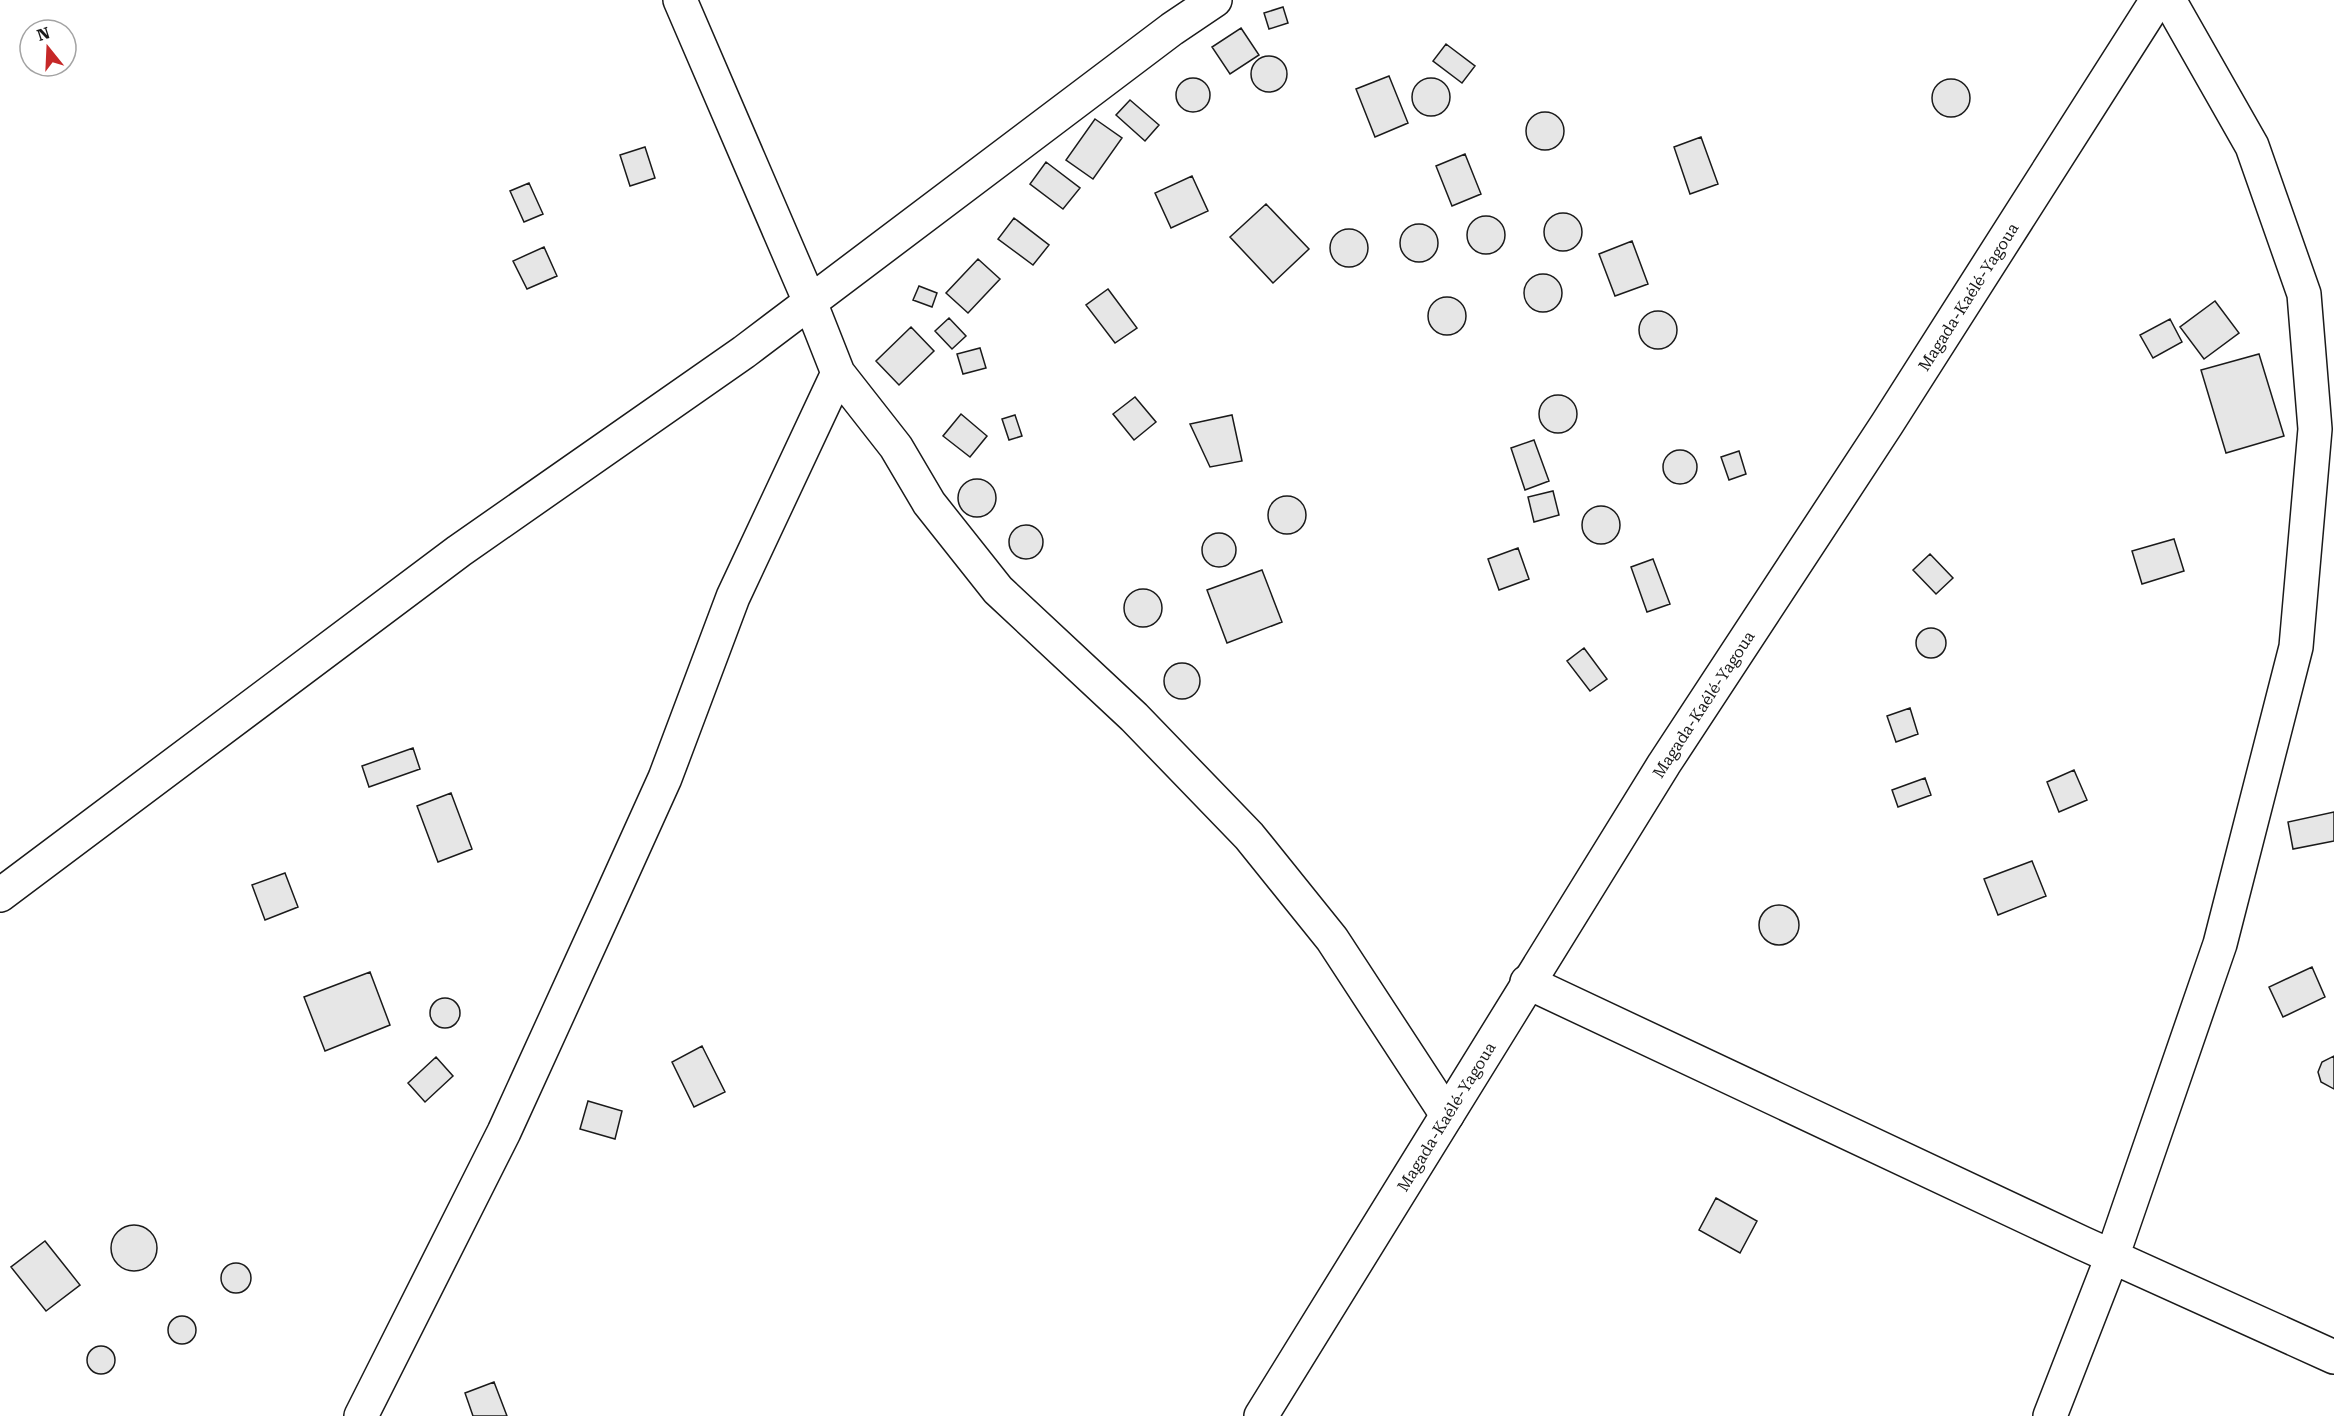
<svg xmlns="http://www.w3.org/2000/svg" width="2334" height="1416" viewBox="0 0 2334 1416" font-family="'Roboto Serif',serif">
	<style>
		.building { fill: #e6e6e6; stroke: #1a1a1a; stroke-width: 1.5 }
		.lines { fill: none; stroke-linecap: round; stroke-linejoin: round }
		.minor-casing { stroke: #1a1a1a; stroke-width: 36 }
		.highway-casing { stroke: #1a1a1a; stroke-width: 36 }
		.minor { stroke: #fff; stroke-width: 33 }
		.highway { stroke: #fff; stroke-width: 33 }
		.labels { text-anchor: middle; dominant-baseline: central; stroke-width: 4.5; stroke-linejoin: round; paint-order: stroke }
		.street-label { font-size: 16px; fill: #1a1a1a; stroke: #fff }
	</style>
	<rect width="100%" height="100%" fill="#fff"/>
	<!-- building -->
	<path class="building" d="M1283,7L1288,23L1269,29L1264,13Z
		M1241,28L1259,55L1230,74L1212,47Z
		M1446,44L1475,66L1462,83L1433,61Z
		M1251 74a18 18 0 1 1 36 0a18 18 0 1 1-36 0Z
		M1389,76L1408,123L1375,137L1356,89Z
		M1176 95a17 17 0 1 1 34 0a17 17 0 1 1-34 0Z
		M1412 97a19 19 0 1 1 38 0a19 19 0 1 1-38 0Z
		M1932 98a19 19 0 1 1 38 0a19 19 0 1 1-38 0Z
		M1130,100L1159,125L1145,141L1116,115Z
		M1526 131a19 19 0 1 1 38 0a19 19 0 1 1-38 0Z
		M1095,119L1122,138L1093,179L1066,160Z
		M1701,137L1718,184L1690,194L1674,147Z
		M645,147L655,178L630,186L620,155Z
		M1465,154L1481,194L1452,206L1436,166Z
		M1046,162L1080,188L1063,209L1030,184Z
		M1192,176L1208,211L1171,228L1155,193Z
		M529,183L543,214L524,222L510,191Z
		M1266,204L1309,249L1273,283L1230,237Z
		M1544 232a19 19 0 1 1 38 0a19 19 0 1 1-38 0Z
		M1467 235a19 19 0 1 1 38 0a19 19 0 1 1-38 0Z
		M1014,218L1049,245L1033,265L998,239Z
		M1400 243a19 19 0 1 1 38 0a19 19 0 1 1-38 0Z
		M1330 248a19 19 0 1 1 38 0a19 19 0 1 1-38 0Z
		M1632,241L1648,284L1615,296L1599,254Z
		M544,247L557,276L527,289L513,261Z
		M978,259L1000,279L968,313L946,293Z
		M1524 293a19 19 0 1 1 38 0a19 19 0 1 1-38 0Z
		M919,286L937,293L932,307L913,300Z
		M1108,289L1137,328L1115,343L1086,305Z
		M1428 316a19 19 0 1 1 38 0a19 19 0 1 1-38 0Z
		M2215,301L2239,333L2204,359L2180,327Z
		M1639 330a19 19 0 1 1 38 0a19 19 0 1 1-38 0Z
		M949,318L966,336L952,349L935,331Z
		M2170,319L2182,342L2153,358L2140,335Z
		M911,327L934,351L899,385L876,361Z
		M980,348L986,368L963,374L957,354Z
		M2259,354L2284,436L2226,453L2201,370Z
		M1539 414a19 19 0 1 1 38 0a19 19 0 1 1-38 0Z
		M1135,397L1156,422L1134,440L1113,414Z
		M961,414L987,436L970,457L943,436Z
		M1015,415L1022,436L1009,440L1002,419Z
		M1232,415L1242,461L1210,467L1190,424Z
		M1534,440L1549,481L1525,490L1511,448Z
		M1663 467a17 17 0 1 1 34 0a17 17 0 1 1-34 0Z
		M1739,451L1746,474L1729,480L1721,457Z
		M958 498a19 19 0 1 1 38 0a19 19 0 1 1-38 0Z
		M1553,491L1559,515L1534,522L1528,497Z
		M1268 515a19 19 0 1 1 38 0a19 19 0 1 1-38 0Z
		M1582 525a19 19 0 1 1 38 0a19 19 0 1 1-38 0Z
		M1009 542a17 17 0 1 1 34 0a17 17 0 1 1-34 0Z
		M1202 550a17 17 0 1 1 34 0a17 17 0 1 1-34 0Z
		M2174,539L2184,571L2142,584L2132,551Z
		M1518,548L1529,579L1499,590L1488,559Z
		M1930,554L1953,578L1936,594L1913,570Z
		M1653,559L1670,604L1647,612L1631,567Z
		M1262,570L1282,622L1227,643L1207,590Z
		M1124 608a19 19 0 1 1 38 0a19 19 0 1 1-38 0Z
		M1916 643a15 15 0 1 1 30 0a15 15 0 1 1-30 0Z
		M1584,648L1607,679L1590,691L1567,661Z
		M1164 681a18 18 0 1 1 36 0a18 18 0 1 1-36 0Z
		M1910,708L1918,734L1896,742L1887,716Z
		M413,748L420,769L369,787L362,766Z
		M2074,770L2087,800L2059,812L2047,782Z
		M1925,778L1931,795L1898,807L1892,790Z
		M451,793L472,849L438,862L417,806Z
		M2334,812V841L2293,849L2288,822Z
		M2032,861L2046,896L1998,915L1984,879Z
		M285,873L298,907L265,920L252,885Z
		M1759 925a20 20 0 1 1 40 0a20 20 0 1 1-40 0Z
		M2312,967L2325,997L2283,1017L2269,987Z
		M370,972L390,1025L325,1051L304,997Z
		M430 1013a15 15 0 1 1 30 0a15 15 0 1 1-30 0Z
		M702,1046L725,1092L694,1107L672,1062Z
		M2334,1056V1089L2321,1082L2318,1072L2322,1062Z
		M436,1057L453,1076L425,1102L408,1083Z
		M588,1101L622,1111L615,1139L580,1129Z
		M1716,1198L1757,1221L1740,1253L1699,1230Z
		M111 1248a23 23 0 1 1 46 0a23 23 0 1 1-46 0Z
		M45,1241L80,1285L46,1311L11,1267Z
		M221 1278a15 15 0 1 1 30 0a15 15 0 1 1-30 0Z
		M168 1330a14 14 0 1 1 28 0a14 14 0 1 1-28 0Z
		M87 1360a14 14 0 1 1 28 0a14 14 0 1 1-28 0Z
		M494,1382L507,1416H473L465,1393Z"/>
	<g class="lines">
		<!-- minor casing -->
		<g class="minor-casing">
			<path id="minor" d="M838,373L896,447L929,503L998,590L1134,717L1249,836L1332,939L1447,1115
				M0,895L459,551L744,352L1172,29L1215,0
				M1527,982L2082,1243L2334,1357
				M361,1416L504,1132L608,904L665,778L733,597L838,373L810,302L680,0
				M2050,1416L2112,1257L2220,944L2296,647L2315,429L2304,294L2252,146L2169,0"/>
		</g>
		<!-- highway casing -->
		<g class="highway-casing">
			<g id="highway">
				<path id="s1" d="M1261,1416L1664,764L1887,424L2157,0"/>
			</g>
		</g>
		<!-- minor -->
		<use href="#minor" class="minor"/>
		<!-- highway -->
		<use href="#highway" class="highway"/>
	</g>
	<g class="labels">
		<!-- street labels -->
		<g class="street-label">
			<text stroke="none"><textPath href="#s1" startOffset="1324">Magada-Kaélé-Yagoua</textPath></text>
			<text stroke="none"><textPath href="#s1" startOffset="838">Magada-Kaélé-Yagoua</textPath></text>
			<text stroke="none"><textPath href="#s1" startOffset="352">Magada-Kaélé-Yagoua</textPath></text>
		</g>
	</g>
	<!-- north arrow -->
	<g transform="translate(48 48) rotate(342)"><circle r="28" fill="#ffffff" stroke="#a3a3a3" stroke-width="1.5"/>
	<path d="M0-4.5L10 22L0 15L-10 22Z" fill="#c62828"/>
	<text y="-9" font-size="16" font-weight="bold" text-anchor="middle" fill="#1a1a1a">N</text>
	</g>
</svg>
